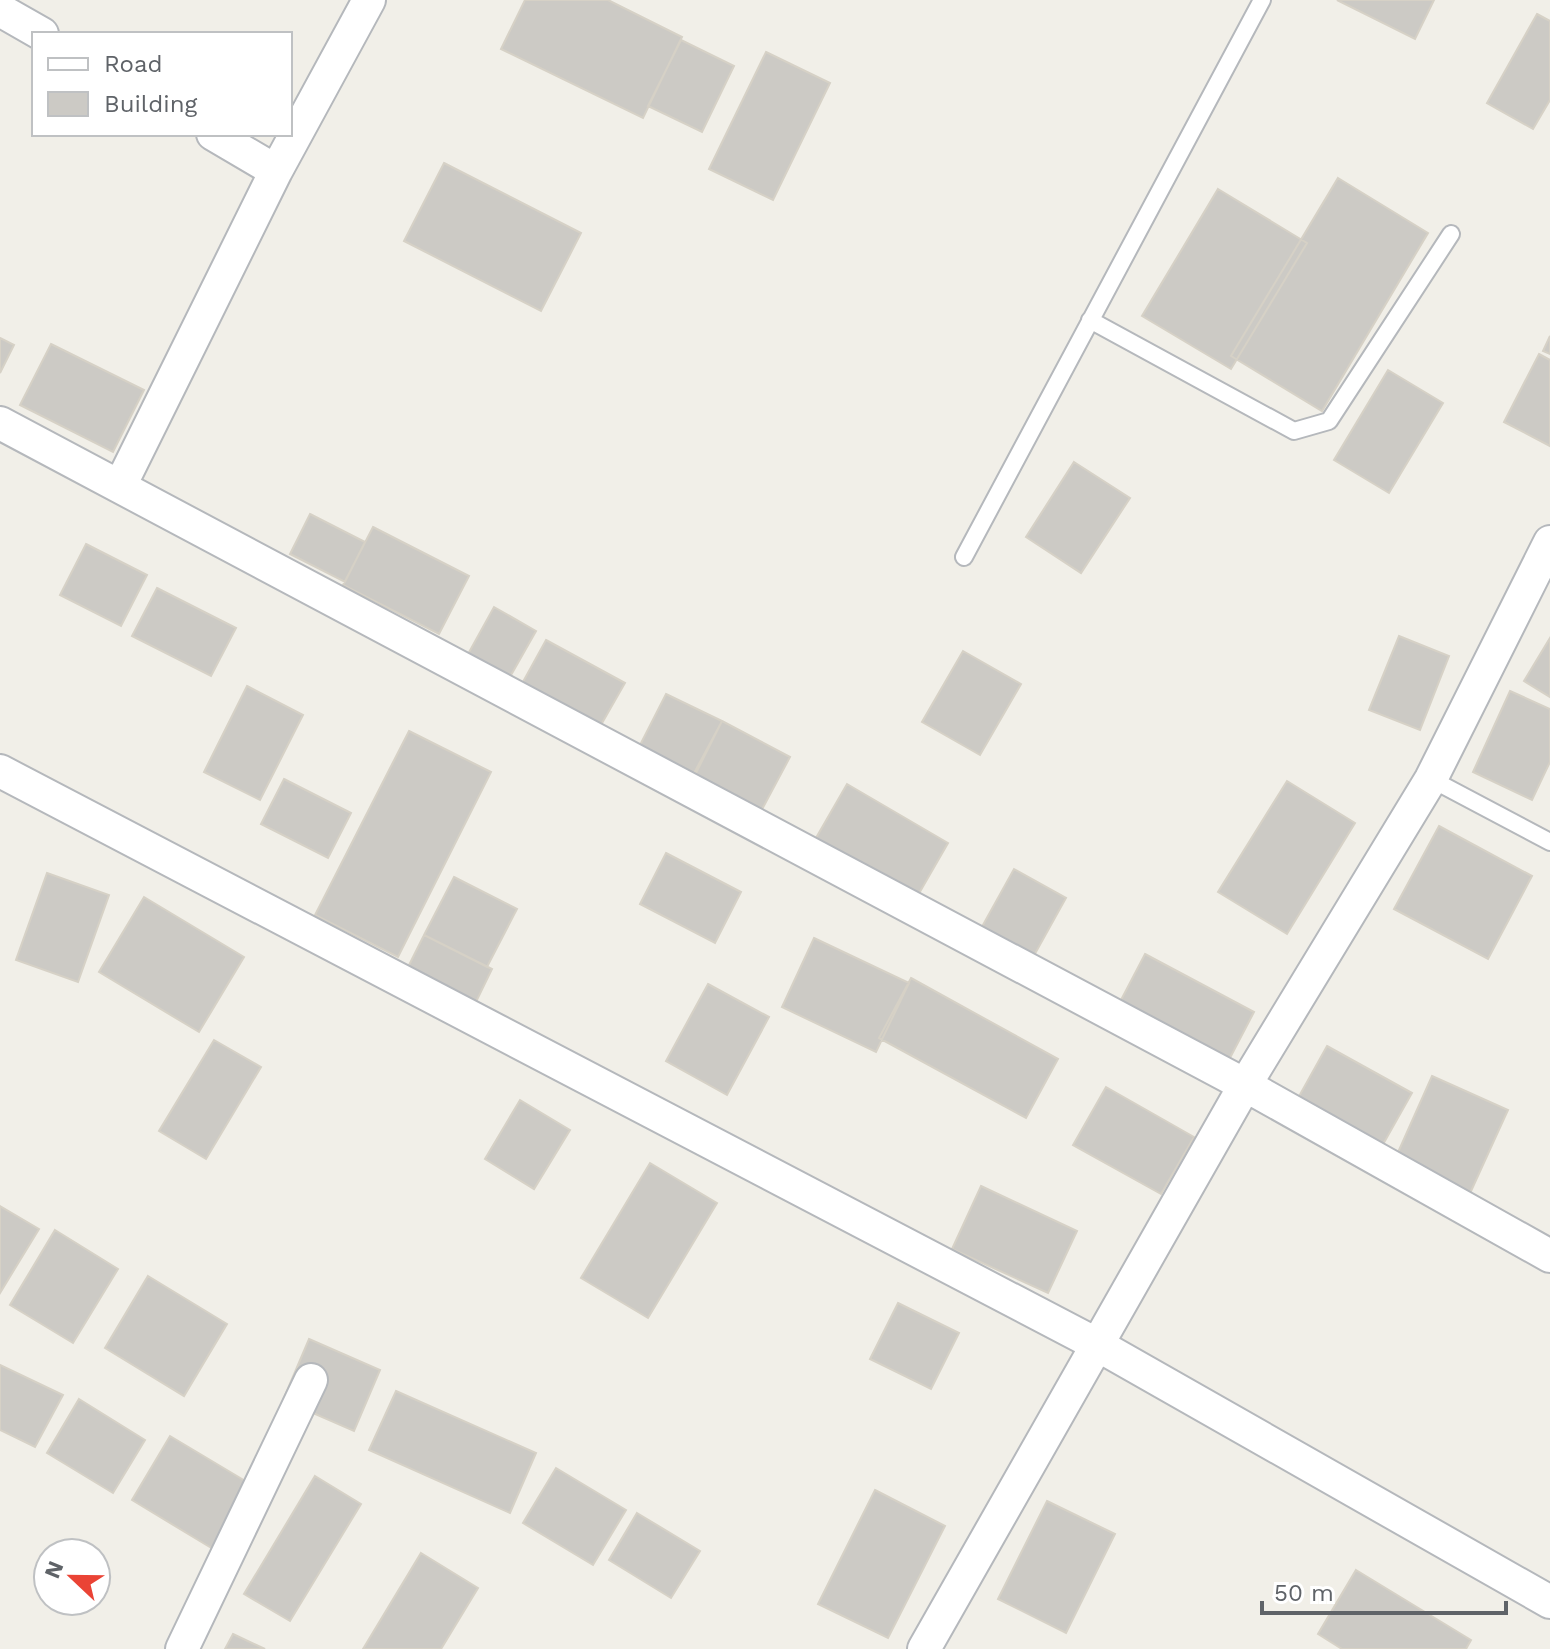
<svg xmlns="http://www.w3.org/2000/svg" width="1550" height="1649" viewBox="0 0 1550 1649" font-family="'Work Sans',sans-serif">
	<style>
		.building { fill: #cccac5; stroke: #d6d1c6; stroke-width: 2 }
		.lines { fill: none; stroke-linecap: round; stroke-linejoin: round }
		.service-casing { stroke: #b5b8bc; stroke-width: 20 }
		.minor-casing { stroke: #b5b8bc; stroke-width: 36 }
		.service { stroke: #fff; stroke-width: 16 }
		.minor { stroke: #fff; stroke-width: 32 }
	</style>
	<rect width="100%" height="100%" fill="#f1efe8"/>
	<!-- building -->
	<path class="building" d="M525,0H608L682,37L643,118L501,49Z
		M1337,0H1434L1415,39Z
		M1537,14L1550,21V100L1533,129L1487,103Z
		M681,40L734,66L702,132L648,106Z
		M766,52L830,83L773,200L709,169Z
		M444,163L581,233L541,311L404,241Z
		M1338,178L1428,233L1322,411L1231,356Z
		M1218,189L1307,243L1231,369L1142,316Z
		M1550,336V354L1543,351Z
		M0,338L14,345L0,373Z
		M51,344L144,390L113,452L20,405Z
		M1539,354L1550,360V446L1504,422Z
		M1388,370L1443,403L1389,493L1334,460Z
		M1074,462L1130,498L1081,573L1026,537Z
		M310,514L365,542L345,582L290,554Z
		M373,527L469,576L439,634L343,585Z
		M86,544L147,575L121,626L60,595Z
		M157,588L236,628L211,676L132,636Z
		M494,607L536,631L510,677L468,654Z
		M1399,636L1449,656L1420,730L1369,710Z
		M1550,638V697L1524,681Z
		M546,640L625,683L597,732L519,689Z
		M963,651L1021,684L980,755L922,722Z
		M247,686L303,715L260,800L204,772Z
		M1510,691L1550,709V762L1532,800L1473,772Z
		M666,694L722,721L695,775L639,747Z
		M722,721L790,757L760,813L692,777Z
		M409,731L491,772L398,957L315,915Z
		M284,779L351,813L328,858L261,824Z
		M1287,781L1355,823L1287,934L1218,892Z
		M847,784L948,843L917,897L816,838Z
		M1439,826L1532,876L1488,959L1394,909Z
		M666,853L741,892L715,943L640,904Z
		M1014,869L1066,898L1031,961L979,932Z
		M47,873L109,895L78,982L16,960Z
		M454,877L517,909L487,967L424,935Z
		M144,897L244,957L199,1032L99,972Z
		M424,935L492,969L476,1002L408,967Z
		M814,938L909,983L876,1052L782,1007Z
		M1145,954L1254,1012L1219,1079L1110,1021Z
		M911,978L1058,1059L1026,1118L879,1038Z
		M708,984L769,1017L727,1095L666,1061Z
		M214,1040L261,1067L206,1159L159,1131Z
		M1327,1046L1412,1093L1372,1164L1288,1116Z
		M1432,1076L1508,1110L1462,1211L1387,1177Z
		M1106,1087L1194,1137L1161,1194L1073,1145Z
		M520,1100L570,1130L534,1189L485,1159Z
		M650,1163L717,1203L648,1318L581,1278Z
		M981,1186L1077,1231L1048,1293L952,1249Z
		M0,1206L39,1229L0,1293Z
		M55,1230L118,1269L73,1343L10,1305Z
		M148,1276L227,1324L184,1396L105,1348Z
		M898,1303L959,1333L931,1389L870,1359Z
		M309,1339L380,1370L354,1431L283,1400Z
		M0,1365L63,1395L35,1447L0,1430Z
		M396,1391L536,1453L510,1513L369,1450Z
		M79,1399L145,1440L113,1493L47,1453Z
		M170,1436L252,1485L213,1549L132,1500Z
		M556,1468L626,1510L593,1565L523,1523Z
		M315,1476L361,1504L290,1621L244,1594Z
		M875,1490L945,1526L888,1638L818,1604Z
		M1047,1501L1115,1534L1066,1633L998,1599Z
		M637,1513L700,1551L671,1598L609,1560Z
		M421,1553L478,1588L441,1649H363Z
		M1356,1570L1471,1640L1466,1649H1342L1318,1634Z
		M233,1634L265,1649H225Z"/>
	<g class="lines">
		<!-- service casing -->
		<g class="service-casing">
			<path id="service" d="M1090,320L1294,431L1329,421L1451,234
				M964,557L1262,0
				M1431,779L1550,842"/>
		</g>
		<!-- minor casing -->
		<g class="minor-casing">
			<path id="minor" d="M0,10L42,34
				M213,134L276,171
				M0,423L1245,1085L1550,1256
				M120,486L276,171L369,0
				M0,771L1096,1344L1550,1602
				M182,1649L311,1380
				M924,1649L1245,1085L1431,779L1550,542"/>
		</g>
		<!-- service -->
		<use href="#service" class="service"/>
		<!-- minor -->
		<use href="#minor" class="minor"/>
	</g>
	<!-- legend -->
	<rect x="32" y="32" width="260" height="104" fill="#ffffff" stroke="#bfc1c3" stroke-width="2"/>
	<rect x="48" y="58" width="40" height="12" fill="#ffffff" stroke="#bfc1c3" stroke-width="2"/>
	<text x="104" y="72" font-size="24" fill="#5f6368">Road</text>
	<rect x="48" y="92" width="40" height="24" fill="#cccac5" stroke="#bfc1c3" stroke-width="2"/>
	<text x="104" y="112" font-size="24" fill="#5f6368">Building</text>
	<!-- north arrow -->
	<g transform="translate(72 1577) rotate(292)"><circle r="38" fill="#ffffff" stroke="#bfc1c3" stroke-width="2"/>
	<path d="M0-6L14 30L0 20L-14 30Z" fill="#ea4335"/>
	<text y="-12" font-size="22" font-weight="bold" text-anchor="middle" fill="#5f6368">N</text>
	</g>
	<!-- scale -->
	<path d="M1262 1601v12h244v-12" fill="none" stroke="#5f6368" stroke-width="4"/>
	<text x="1274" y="1601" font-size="24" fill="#5f6368" stroke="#ffffff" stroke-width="6" paint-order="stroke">50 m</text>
</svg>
